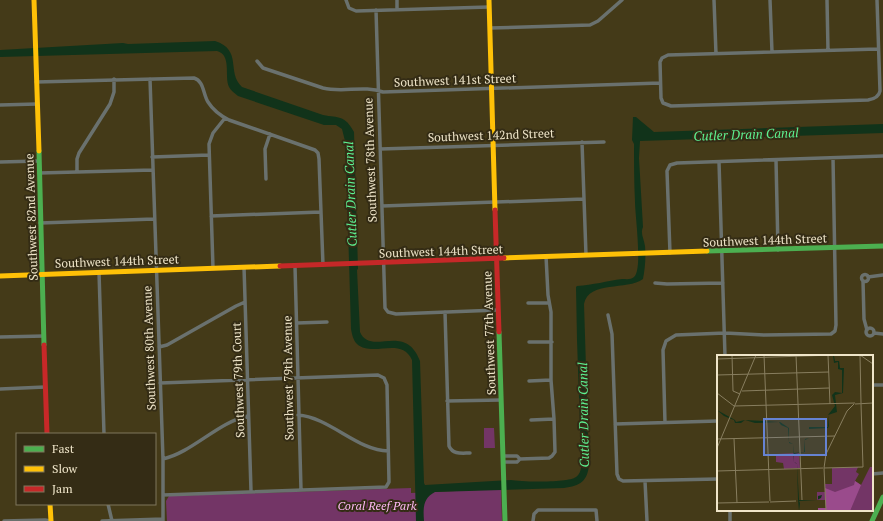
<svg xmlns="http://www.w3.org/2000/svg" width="883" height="521" viewBox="0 0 883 521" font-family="'PT Serif',serif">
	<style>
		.green { fill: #733566 }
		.water { fill: #11331a }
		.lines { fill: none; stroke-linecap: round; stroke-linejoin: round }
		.street { stroke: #6a716e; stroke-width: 3.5 }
		.fast { stroke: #4caf50; stroke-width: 5 }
		.slow { stroke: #ffc107; stroke-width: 5 }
		.jam { stroke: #c62828; stroke-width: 5 }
		.labels { text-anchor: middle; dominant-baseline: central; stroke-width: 4; stroke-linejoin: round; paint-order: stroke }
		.street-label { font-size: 12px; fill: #efe5c9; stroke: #342c15 }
		.park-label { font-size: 12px; font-style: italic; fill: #fdb8f3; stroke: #342c15 }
		.water-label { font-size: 13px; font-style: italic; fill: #5df191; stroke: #342c15 }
		.inset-road { fill: none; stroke: #887e5f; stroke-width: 1 }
		.view { fill: #6683d3; fill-opacity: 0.15; stroke: #6683d3; stroke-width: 2 }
		.inset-edge { fill: none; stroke: #efe5c9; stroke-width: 2 }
	</style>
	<rect width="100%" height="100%" fill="#443a18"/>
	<!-- green -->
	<path class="green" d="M484,428H494L495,448H484Z
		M411,488V493L501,489L502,521H167L166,501L169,496Z"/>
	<!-- water -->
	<path class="water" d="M215,41C243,50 226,72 242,87L323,115C339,118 345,115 354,132L358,269L357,270L360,332C371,357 405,321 420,361L424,483L425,485L511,480C521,482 568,483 576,477C583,472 581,462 581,454L577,340L576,287L577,286C593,285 607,281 622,279C626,279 631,280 634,277C643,270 635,215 635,202C634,183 634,163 634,144L632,140L633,117H636L654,132L883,124V133L640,141L639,158L643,227C640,233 644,239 645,246C646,257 645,269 643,279C627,291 589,280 584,304L589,464C588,481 580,486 564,488L435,492C423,498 423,508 424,521H416L412,360C401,336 373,358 357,344C353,340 352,334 351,329L346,160L345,141L342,129L336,125H324L238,96C235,93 231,91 229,87C224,76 232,55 217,51L0,57V50L123,43L128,44Z"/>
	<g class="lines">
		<!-- street -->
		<path class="street" d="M346,0L349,8L356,11L489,7
			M397,0V10
			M714,0L716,54
			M770,0L772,52
			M827,0L828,50
			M877,0L880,91C879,97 874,99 868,100L671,106L663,103L661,98L660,62L662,58L668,55L878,49
			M376,10L385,308L388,312L396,314L498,310
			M490,28L590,25L598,21L622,0
			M257,61L263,68L323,88C343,93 364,85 383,92L660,83
			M150,79L163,459V521
			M36,82L194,78C204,81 203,94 208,102C213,110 221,116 229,120L315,150L318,153L319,159L323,265
			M0,105L37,104
			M582,142L586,255
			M380,149L604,142
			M152,157L209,155
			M776,160L778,250
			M0,162L39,161
			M719,162L725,356
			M77,172V159L79,153L110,104L114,92V79
			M39,173L153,170
			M266,179L265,149L270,134
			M382,206L584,199
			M211,216L321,212
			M40,223L154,219
			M670,253L667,171L670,165L677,163L883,156
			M295,266L301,490
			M244,267L251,491
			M213,268L209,144L213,133L225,118
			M99,272L104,434
			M861.5 278a3.5 3.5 0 1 1 7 0a3.5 3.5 0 1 1-7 0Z
			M868,277L883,275
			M863,281L864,319L867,330
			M655,283L667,284L723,283
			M528,303H549
			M445,312L449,446C453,455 462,453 470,453
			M608,315L612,334L617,474L619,479L623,481L718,479
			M297,323L327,322
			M866 332a4 4 0 1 1 8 0a4 4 0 1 1-8 0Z
			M874,333L883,334
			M0,337L44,336
			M529,342H552
			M159,347L167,345L236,306L245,302
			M529,381L551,380
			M160,383L378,375L384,378L387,385L389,482L386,487L163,495
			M872,385H883
			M0,389L45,387
			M447,401L501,400
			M298,415C329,417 358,451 388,451
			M531,420L554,419
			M665,423L663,350L666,341L676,335L725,333L764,335L831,334L835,331L836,325L833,158
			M615,424L718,421
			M503,456H517L520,459
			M163,459C193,452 218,422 248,416
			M503,462H517L520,459L549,458L552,456L555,452L554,419L551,380V312L548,295L546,256
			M872,474L883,473
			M645,481L647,521
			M108,504L112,521
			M730,510V521
			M4,521L45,520L51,521
			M102,521L163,519
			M533,521L534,514L538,510H596L597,521"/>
		<!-- fast -->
		<path class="fast" d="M39,151L44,345
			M707,251L883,246
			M499,332L505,521
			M872,521L883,497"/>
		<!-- slow -->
		<path class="slow" d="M34,0L39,151
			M489,0L495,210
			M504,258L707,251
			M0,276L280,266
			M50,504L51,521"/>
		<!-- jam -->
		<path class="jam" d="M495,210L499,332
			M280,266L504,258
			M44,345L47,434"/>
	</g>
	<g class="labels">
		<!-- street labels -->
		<g class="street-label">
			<text transform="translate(455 80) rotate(-2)">Southwest 141st Street</text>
			<text transform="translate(491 135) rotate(-2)">Southwest 142nd Street</text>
			<text transform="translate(370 160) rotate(-92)">Southwest 78th Avenue</text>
			<text transform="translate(31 217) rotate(-92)">Southwest 82nd Avenue</text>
			<text transform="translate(765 240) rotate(-2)">Southwest 144th Street</text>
			<text transform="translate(441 251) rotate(-2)">Southwest 144th Street</text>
			<text transform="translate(117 261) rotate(-2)">Southwest 144th Street</text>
			<text transform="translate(489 333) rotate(-92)">Southwest 77th Avenue</text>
			<text transform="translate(149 348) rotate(-92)">Southwest 80th Avenue</text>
			<text transform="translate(288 378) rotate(-91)">Southwest 79th Avenue</text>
			<text transform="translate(238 380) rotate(-92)">Southwest 79th Court</text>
		</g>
		<!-- park labels -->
		<g class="park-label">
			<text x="377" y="505">Coral Reef Park</text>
		</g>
		<!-- water labels -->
		<g class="water-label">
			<text transform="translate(746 134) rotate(-2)">Cutler Drain Canal</text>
			<text transform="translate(350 194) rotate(-92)">Cutler Drain Canal</text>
			<text transform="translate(583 415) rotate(-91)">Cutler Drain Canal</text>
		</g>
	</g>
	<!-- overview -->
	<g transform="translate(717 355)">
		<rect width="156" height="156" fill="#443a18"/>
		<path d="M82,98L83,113L67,114L66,108L59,107V99ZM141,112L139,117L142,119L138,126L144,130L153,112H156V156H109V145H100V137H108V129H115V113Z" fill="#733566"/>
		<path d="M138,126L144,130L133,156H101V153H109L108,133L118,137L137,130Z" fill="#9a4b8c"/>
		<path d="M116,0L117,1L118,6H122L123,13H127L126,38L118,40L120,57L111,60L112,71L111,73L92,74V83L88,85V97L77,99V107L79,108L80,109L82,145H101V141L105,140L104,143L100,145L82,146L83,148L82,156L81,144L80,109L77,107L76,89L72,88V87L71,73L64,70L62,67L38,68L28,65L24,68H18L17,65L7,61L0,55L18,65L19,67L28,65L63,67L72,73V87L76,89L77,98L87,97L88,84L92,83V72H111V60L118,51L115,40L118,37L125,38V15L121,14V7L117,8Z" fill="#11331a"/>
		<path class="inset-road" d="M15,0L16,36L23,39M47,0L53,146M79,0L85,145M111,0L113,49M143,0L156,9M143,0L144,48M0,4L116,0M0,20L112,17M25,36L112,33M0,38L17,51L138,48M138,49L156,48M0,84L118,81M17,84L20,148M0,93L39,0M107,113L146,112L144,49M107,113L109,99L130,56L137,49M107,113L109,156M0,116L106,113M53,147L79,146M0,148L52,147"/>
		<path class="view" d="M47,64H109V100H47Z"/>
		<rect width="156" height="156" class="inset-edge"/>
	</g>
	<!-- legend -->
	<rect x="16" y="433" width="140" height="72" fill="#342c15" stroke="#7f765d"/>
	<rect x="24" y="446" width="20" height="6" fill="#4caf50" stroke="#7f765d"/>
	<text x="52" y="453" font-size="12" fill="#efe5c9">Fast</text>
	<rect x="24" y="466" width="20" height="6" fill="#ffc107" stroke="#7f765d"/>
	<text x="52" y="473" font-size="12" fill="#efe5c9">Slow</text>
	<rect x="24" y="486" width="20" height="6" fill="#c62828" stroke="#7f765d"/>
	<text x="52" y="493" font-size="12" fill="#efe5c9">Jam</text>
</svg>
